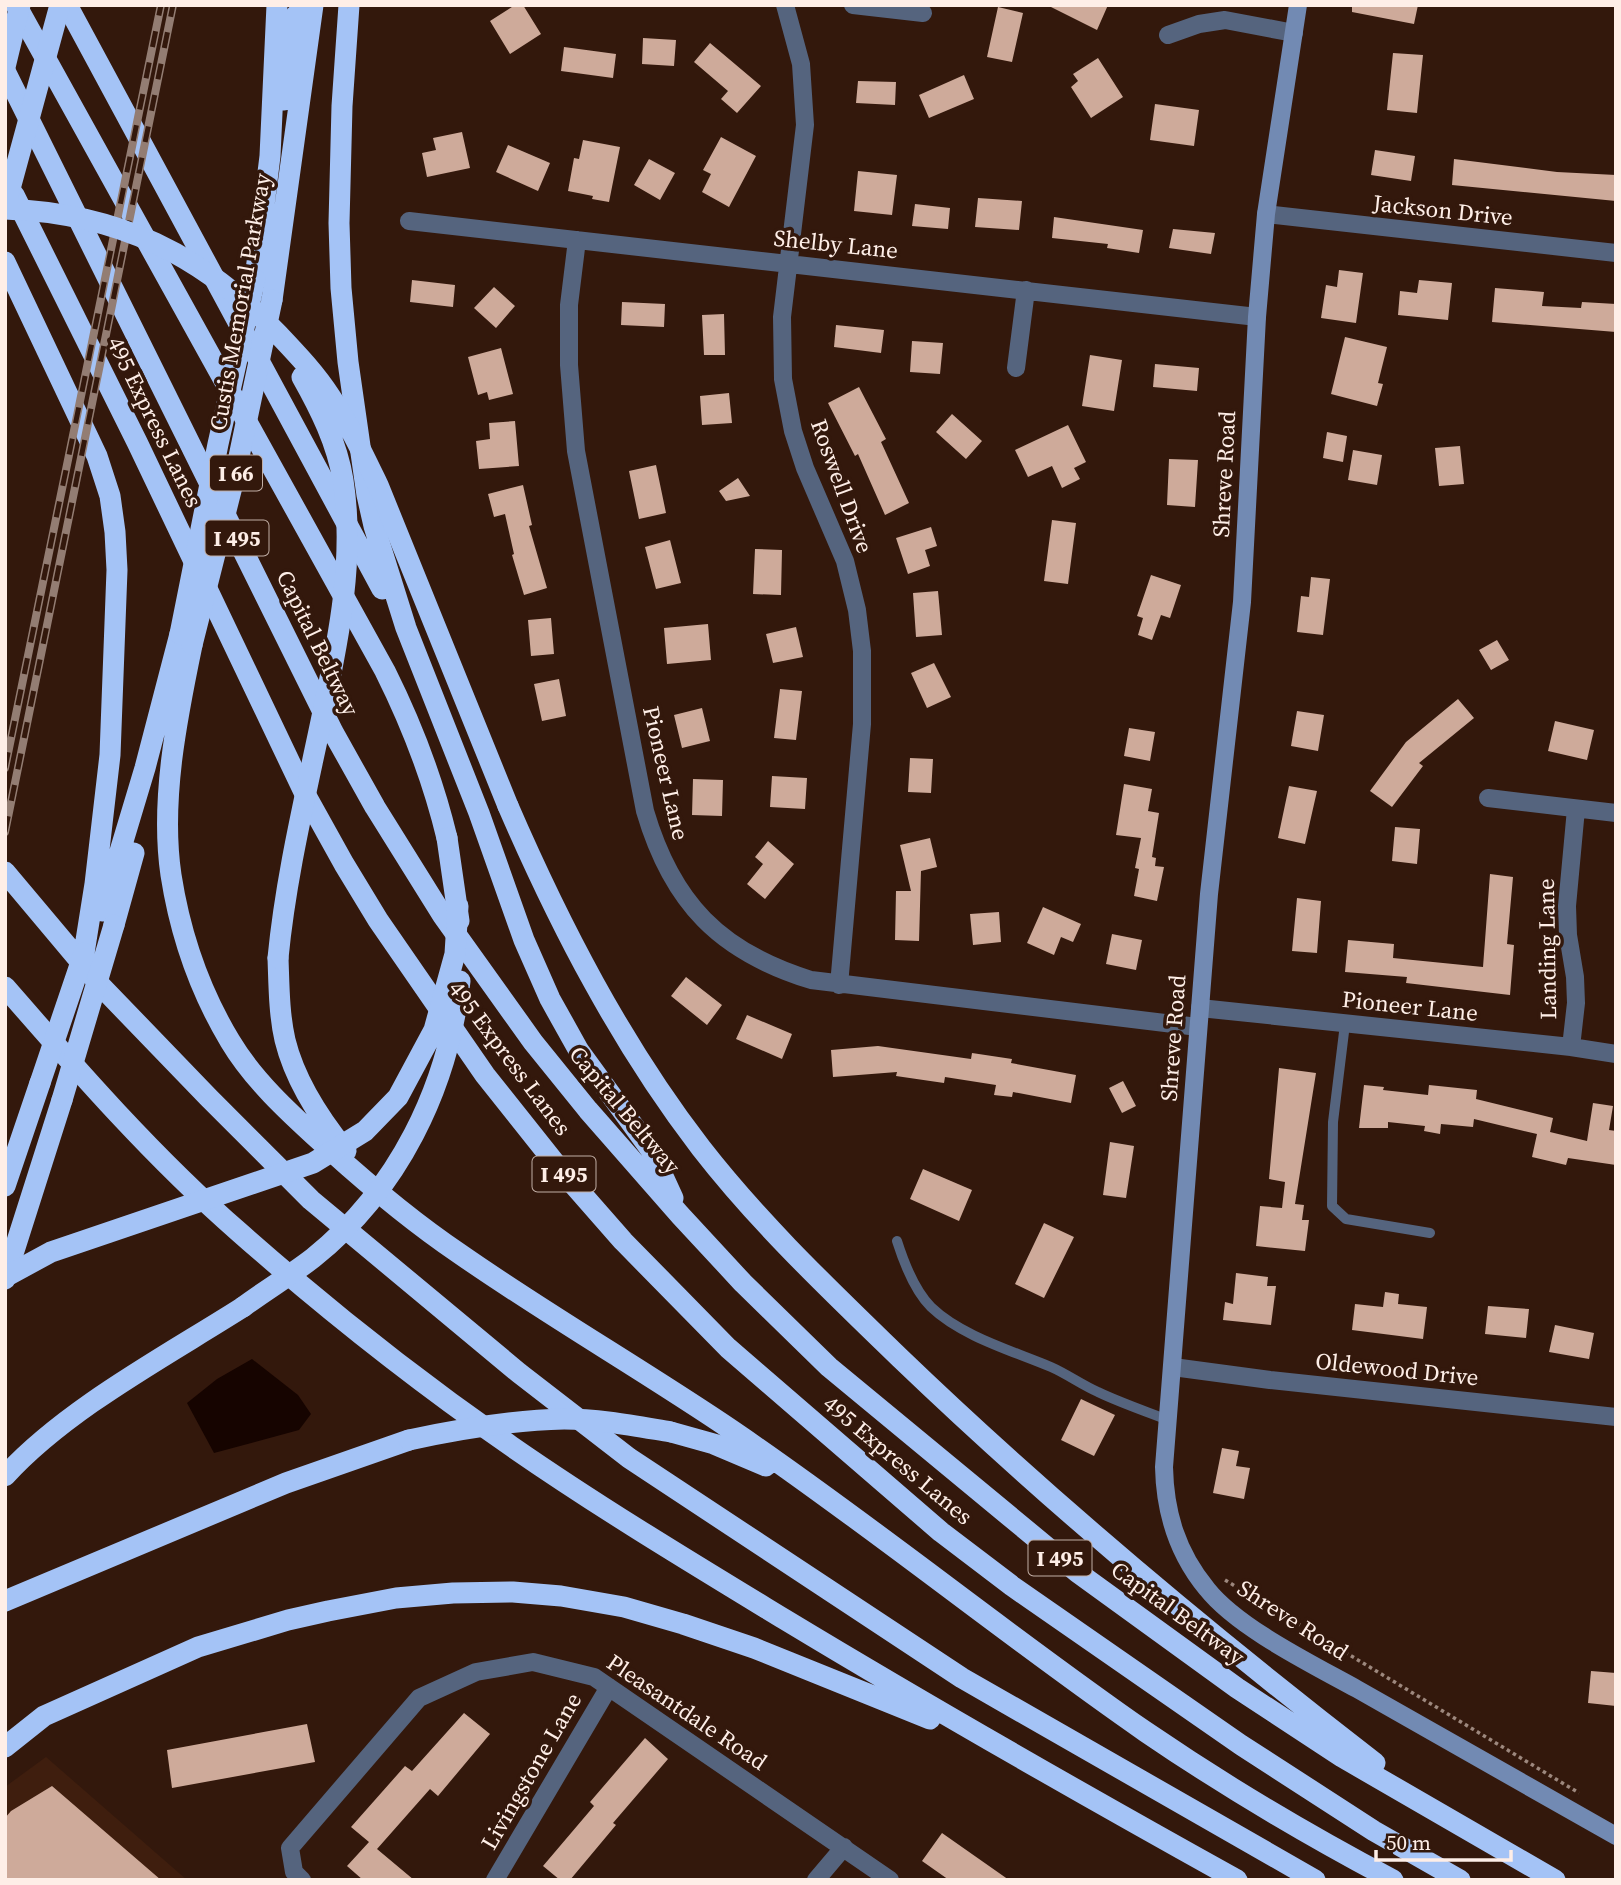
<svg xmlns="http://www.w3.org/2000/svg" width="1621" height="1885" viewBox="0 0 1621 1885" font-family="'Source Serif 4',serif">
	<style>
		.built { fill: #3f1e0e }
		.water { fill: #160400 }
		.building { fill: #ceaa9a }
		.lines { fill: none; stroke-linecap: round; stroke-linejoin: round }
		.path { stroke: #9d887e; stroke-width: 3.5; stroke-dasharray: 3.5 3.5; stroke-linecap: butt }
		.service { stroke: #55647e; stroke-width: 10 }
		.minor { stroke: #55647e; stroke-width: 18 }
		.secondary { stroke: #728ab3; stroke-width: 18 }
		.motorway { stroke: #a4c3f6; stroke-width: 21 }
		.rail-casing { stroke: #937d73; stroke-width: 8 }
		.rail { stroke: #33180c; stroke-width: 5; stroke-dasharray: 16; stroke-linecap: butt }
		.motorway-bridge { stroke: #a4c3f6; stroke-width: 21 }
		.labels { text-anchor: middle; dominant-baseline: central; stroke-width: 7; stroke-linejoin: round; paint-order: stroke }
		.shield { fill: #33180c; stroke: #c1aea5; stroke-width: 2 }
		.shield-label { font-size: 21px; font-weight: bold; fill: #feeee7 }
		.street-label { font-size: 23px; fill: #feeee7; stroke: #33180c }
	</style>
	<rect width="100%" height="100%" fill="#33180c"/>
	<!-- built -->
	<path class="built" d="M46,1757L187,1880H5V1787Z"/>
	<!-- water -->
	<path class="water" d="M252,1359L298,1395L311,1414L299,1430L214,1453L187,1403L217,1379Z"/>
	<!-- building -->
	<path class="building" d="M515,5H523L541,34L510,54L490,21Z
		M1047,5H1108L1097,30Z
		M1352,5H1418L1414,24L1352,12Z
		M998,7L1023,13L1012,62L987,57Z
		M643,38L676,40L674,66L642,64Z
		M710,43L761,86L737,113L721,99L728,91L694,62Z
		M564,47L616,54L613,78L561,71Z
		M1393,53L1423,55L1417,113L1387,110Z
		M1098,58L1123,97L1091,118L1071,87L1078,81L1073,74Z
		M964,75L974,99L929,118L919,95Z
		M858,81L896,82L895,105L856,103Z
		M1155,104L1199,110L1194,146L1150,140Z
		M462,132L470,168L427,177L422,153L436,150L433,138Z
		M721,137L756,156L729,207L702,192L711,174L703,170Z
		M583,140L620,147L609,202L592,199L593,196L568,191L574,158L579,159Z
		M508,145L550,163L538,191L496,172Z
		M1375,150L1415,156L1411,181L1371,175Z
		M649,159L675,173L660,200L634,185Z
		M1454,159L1557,172L1616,175V201L1452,185Z
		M858,171L897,175L892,215L854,211Z
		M978,198L1022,201L1019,230L975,227Z
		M915,204L950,208L948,229L912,226Z
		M1054,217L1143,230L1139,253L1107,248L1108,244L1052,238Z
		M1173,229L1215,233L1211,254L1169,248Z
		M1339,270L1363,273L1356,323L1321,318L1326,285L1337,287Z
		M412,280L455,285L453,307L410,302Z
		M1419,280L1452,283L1448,320L1398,315L1400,291L1417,293Z
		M494,287L515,306L496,328L474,308Z
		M1495,288L1544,292L1542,306L1581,308L1582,302L1616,304V332L1492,322Z
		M622,302L665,304L664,327L621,325Z
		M724,314L725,355H704L702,315Z
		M836,325L884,330L881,353L834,347Z
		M1345,337L1387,347L1378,383L1383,384L1377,406L1331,394Z
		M912,341L943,343L940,374L910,372Z
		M501,348L513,394L489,400L487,392L478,395L468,357Z
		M1090,355L1122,360L1114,411L1082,406Z
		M1155,364L1199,368L1197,391L1153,387Z
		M859,387L886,439L881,442L909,503L885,515L858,454L855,456L828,403Z
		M729,393L732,423L702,425L700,396Z
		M952,414L982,441L966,459L936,432Z
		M515,421L519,466L479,469L476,441L490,439L489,423Z
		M1068,425L1086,462L1074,468L1080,479L1062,488L1052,466L1028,477L1015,450Z
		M1327,432L1347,436L1343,462L1323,458Z
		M1460,446L1464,484L1439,486L1435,448Z
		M1353,450L1382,455L1377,485L1348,480Z
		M1169,459L1198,460L1195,507L1167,505Z
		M656,465L666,513L639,519L629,471Z
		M738,478L750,496L726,501L719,491Z
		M523,485L532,525L529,526L547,588L524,595L512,555L514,554L505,514L494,517L488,494Z
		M1052,520L1076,523L1068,584L1044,581Z
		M931,527L937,546L925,550L930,566L908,574L896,538Z
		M670,540L681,583L656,589L645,547Z
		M755,549L782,550L781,595L753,594Z
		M1151,575L1181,585L1170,618L1161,615L1152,640L1138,635L1143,618L1137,616Z
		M1311,577L1330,579L1323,635L1297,632L1301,596L1309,597Z
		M938,591L942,635L916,637L913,593Z
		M551,618L554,654L531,656L528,620Z
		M708,624L711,660L667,664L664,628Z
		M796,627L803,657L773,663L766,634Z
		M1497,640L1509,660L1491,670L1479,650Z
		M934,663L951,697L927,708L911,673Z
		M559,679L566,716L542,721L534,684Z
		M780,689L802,691L796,740L774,738Z
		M1458,699L1474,718L1419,763L1423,766L1392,807L1370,791L1406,742Z
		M702,708L710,741L682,748L674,715Z
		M1297,711L1324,715L1318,751L1291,746Z
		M1555,721L1594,730L1587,760L1548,751Z
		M1129,728L1155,732L1150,761L1124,756Z
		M910,758L933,759L931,793L908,792Z
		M772,776L807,778L805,809L770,807Z
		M693,779L723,780L722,816L692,815Z
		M1124,784L1152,789L1148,811L1159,813L1152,857L1156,858L1155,866L1164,867L1157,901L1134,896L1139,869L1135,868L1141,838L1116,835Z
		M1289,786L1317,791L1305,844L1278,838Z
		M1395,827L1420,829L1417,864L1392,861Z
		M930,838L937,867L921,871L919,941L895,940L896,891H911L900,845Z
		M768,841L794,864L765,899L747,884L763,864L755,857Z
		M1490,874L1513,877L1507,944L1514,945L1510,995L1406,983L1407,977L1345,972L1348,940L1394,944L1393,958L1483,967Z
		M1297,898L1321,901L1317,953L1292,951Z
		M1043,907L1081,924L1073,942L1061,937L1054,955L1027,943Z
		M999,912L1001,942L973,945L970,914Z
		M1112,934L1142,940L1136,970L1106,964Z
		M686,977L722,1005L707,1025L671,996Z
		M747,1015L792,1034L782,1059L736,1039Z
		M878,1046L971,1059L972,1053L1012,1059L1011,1063L1076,1075L1071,1103L1013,1092L1012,1097L994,1095L996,1085L945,1077L944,1083L896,1076L897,1072L833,1077L831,1050Z
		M1279,1068L1316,1073L1295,1204L1304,1205L1302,1220H1309L1305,1251L1256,1246L1260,1206L1282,1208L1285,1182L1269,1179Z
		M1123,1081L1136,1106L1122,1113L1109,1088Z
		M1364,1085L1384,1087L1383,1090L1428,1095L1429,1085L1477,1090L1476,1099L1553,1118L1550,1132L1587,1141L1593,1103L1613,1106L1609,1130L1616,1131V1165L1568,1158L1566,1165L1532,1157L1537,1134L1474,1119L1473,1127L1441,1124L1440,1134L1424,1131L1425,1126L1388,1122V1128H1359Z
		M1110,1142L1134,1146L1126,1198L1103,1195Z
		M923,1169L972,1190L959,1221L910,1199Z
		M1044,1223L1074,1237L1044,1298L1015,1284Z
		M1236,1273L1268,1277L1267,1286H1276L1271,1325L1223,1320L1225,1302L1233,1304Z
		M1385,1292L1399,1294L1398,1304L1427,1307L1423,1339L1352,1330L1355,1304L1383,1307Z
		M1488,1306L1529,1309L1526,1338L1485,1334Z
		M1555,1325L1594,1333L1589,1359L1549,1352Z
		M1081,1399L1115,1415L1094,1456L1061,1440Z
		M1222,1448L1239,1451L1236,1466L1250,1468L1244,1499L1213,1493Z
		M1591,1671L1616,1673V1706L1588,1703Z
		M464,1713L490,1734L438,1796L430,1789L377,1849L414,1880H363L347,1866L369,1842L351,1827L405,1766L412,1771Z
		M307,1724L315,1762L172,1788L167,1750Z
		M645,1738L668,1759L613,1823L616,1825L570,1880H560L543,1866L594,1806L590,1802Z
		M52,1786L161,1880H5V1818L11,1811Z
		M942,1833L1009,1880H949L922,1861Z"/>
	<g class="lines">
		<!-- path -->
		<path class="path" d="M1225,1580L1579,1793"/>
		<!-- service -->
		<path class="service" d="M1345,1024L1333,1122L1332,1206L1346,1219L1430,1233
			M897,1241C904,1263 915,1291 931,1307C961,1336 1013,1351 1051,1367C1067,1374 1082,1385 1098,1392C1121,1403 1145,1411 1168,1420"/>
		<!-- minor -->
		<path class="minor" d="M785,5L801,64L805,125L782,317L783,379L793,431L805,468L845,561L857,610L862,651V724L839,985
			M853,5L923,13
			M1168,35L1199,24L1225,20L1294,33
			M1266,214L1616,253
			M409,221L1257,317
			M577,240L569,305V365L576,451L645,811C672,903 720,952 811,980L1198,1027
			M1016,368L1026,290
			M1488,798L1616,813
			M1200,1008L1571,1047L1616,1054
			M1571,1047L1576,1003L1575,977L1568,935L1567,906L1576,809
			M1173,1367L1270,1380L1616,1417
			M302,1880L294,1872L290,1848L419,1698L476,1672L533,1662L594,1677L890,1880
			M495,1880L609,1687
			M816,1880L844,1847"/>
		<!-- secondary -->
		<path class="secondary" d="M1298,5L1266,214L1257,317L1242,602L1209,894L1164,1467C1165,1513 1177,1553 1207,1589C1238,1628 1312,1664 1357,1689C1443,1738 1529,1787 1616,1836"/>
		<!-- motorway -->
		<path class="motorway" d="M16,5L385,671C412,725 433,780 447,838
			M67,5L382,589
			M349,5L342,106L339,223L341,288L348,362L367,495L374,526L406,628L479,813L524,940L550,999L579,1051L651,1150L673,1198
			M5,71L333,732L375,807L443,916L533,1042L588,1110L680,1215L743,1283L829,1367L1077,1572L1237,1688L1342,1757L1555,1880
			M284,100L297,14
			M14,195L137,442L304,792L344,864L378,920L485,1075L559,1168L623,1241L728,1348L941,1532L1012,1586L1241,1745L1374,1831L1460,1880
			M5,262L97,456L110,496L115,532L117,570L110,755L95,884L84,953
			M255,279L270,156L277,5
			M272,300L313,5
			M192,645C177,717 160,801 171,875C180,933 200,991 230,1041C255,1083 294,1117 330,1150C371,1187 414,1223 460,1254C549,1316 643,1370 733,1431C874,1527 1006,1635 1146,1732C1225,1786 1308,1835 1393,1880
			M508,806C560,926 621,1044 701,1148C760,1224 831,1291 900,1358C1051,1503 1208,1634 1375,1763
			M5,872L100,985L209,1098L311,1200L519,1373L629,1458L962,1678L1315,1880
			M102,911L145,768L180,634
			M114,925L134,853
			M278,958C279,985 279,1014 285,1040C295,1081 320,1119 346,1151
			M5,987C79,1072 154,1158 239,1232C325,1308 416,1380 511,1446C599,1507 692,1563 784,1619C933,1709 1084,1795 1237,1880
			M5,1186L40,1083
			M5,1279L62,1100
			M671,1432L714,1444L766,1466
			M5,1476C66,1409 166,1356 243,1307
			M5,1601L286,1483L409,1440
			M5,1747L44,1716L198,1647L288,1620L328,1611L396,1598L453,1593L513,1592L561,1596L624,1607L683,1624L754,1648L930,1719"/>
		<!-- rail casing -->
		<g class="rail-casing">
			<path id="rail" d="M5,768L161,5
				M5,832L173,5"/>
		</g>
		<!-- rail -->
		<use href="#rail" class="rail"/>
		<!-- motorway-bridge -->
		<path class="motorway-bridge" d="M5,67L20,5
			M5,207L60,5
			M5,209C117,213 202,254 279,335C297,354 316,374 330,396C349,424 363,454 378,485L508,806
			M180,634L218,444L255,279
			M192,645L236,471L272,300
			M447,838L459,921
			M278,958C286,875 306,794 323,712C339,637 355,557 343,480C337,443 320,409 302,377
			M40,1083L84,953
			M62,1100L114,925
			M5,1277L51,1252L313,1163L365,1131L398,1097L434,1030L455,954L458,906
			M243,1307C266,1290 291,1275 313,1258C398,1190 448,1088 460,981
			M409,1440C460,1429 511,1420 564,1419C600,1419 635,1426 671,1432"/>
	</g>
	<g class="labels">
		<!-- shield labels -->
		<g class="shield">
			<rect x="210" y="455.5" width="52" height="35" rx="5"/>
			<rect x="205.5" y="520.5" width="63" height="35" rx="5"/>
			<rect x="532.5" y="1156.5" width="63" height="35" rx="5"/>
			<rect x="1028.5" y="1540.5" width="63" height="35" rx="5"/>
		</g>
		<g class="shield-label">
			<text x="236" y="473">I 66</text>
			<text x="237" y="538">I 495</text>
			<text x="564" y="1174">I 495</text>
			<text x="1060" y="1558">I 495</text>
		</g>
		<!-- street labels -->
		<g class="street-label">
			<text transform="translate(1443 210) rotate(6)">Jackson Drive</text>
			<text transform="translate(836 244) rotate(6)">Shelby Lane</text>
			<text transform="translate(240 302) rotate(-80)">Custis Memorial Parkway</text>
			<text transform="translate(155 422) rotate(64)">495 Express Lanes</text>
			<text transform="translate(1224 474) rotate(-87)">Shreve Road</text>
			<text transform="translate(842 486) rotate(70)">Roswell Drive</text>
			<text transform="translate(318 643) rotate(64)">Capital Beltway</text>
			<text transform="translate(666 773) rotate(77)">Pioneer Lane</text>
			<text transform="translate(1547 949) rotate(-91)">Landing Lane</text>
			<text transform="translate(1410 1006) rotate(6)">Pioneer Lane</text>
			<text transform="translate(1173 1038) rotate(-86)">Shreve Road</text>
			<text transform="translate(510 1058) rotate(53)">495 Express Lanes</text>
			<text transform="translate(625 1110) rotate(50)">Capital Beltway</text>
			<text transform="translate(1397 1369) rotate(6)">Oldewood Drive</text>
			<text transform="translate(898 1460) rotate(40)">495 Express Lanes</text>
			<text transform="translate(1178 1613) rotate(36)">Capital Beltway</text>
			<text transform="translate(1293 1620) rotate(33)">Shreve Road</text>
			<text transform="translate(687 1712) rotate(34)">Pleasantdale Road</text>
			<text transform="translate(531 1771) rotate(-60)">Livingstone Lane</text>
		</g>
	</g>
	<!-- border -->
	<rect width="1621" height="1885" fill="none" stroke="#feeee7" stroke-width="14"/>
	<!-- scale -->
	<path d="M1376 1850v10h135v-10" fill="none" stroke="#feeee7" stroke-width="3.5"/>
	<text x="1386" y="1850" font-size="21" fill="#feeee7" stroke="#33180c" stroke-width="5" paint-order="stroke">50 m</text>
</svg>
